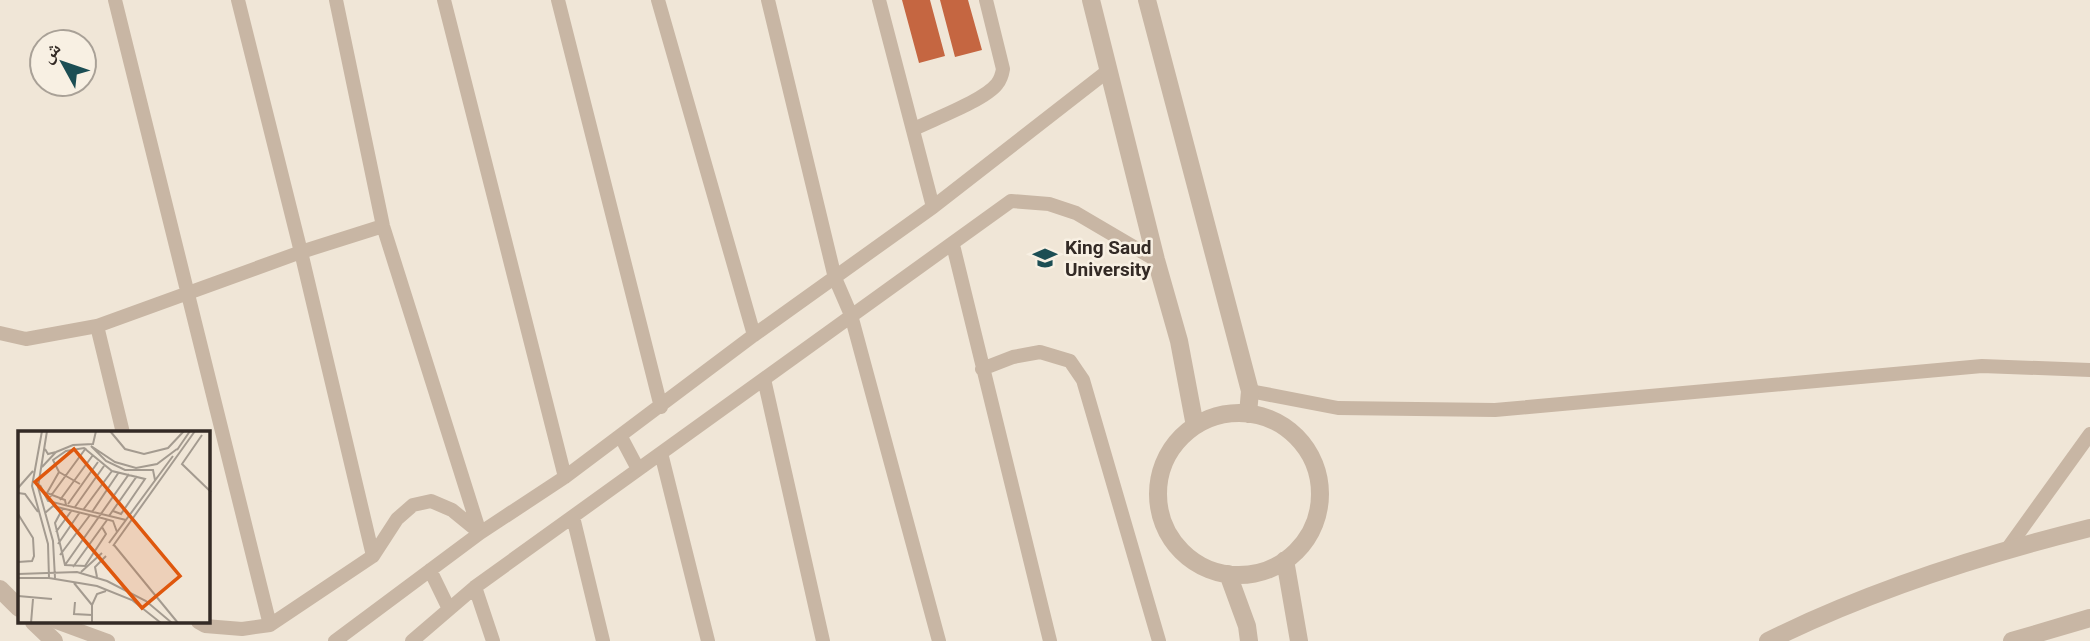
<svg xmlns="http://www.w3.org/2000/svg" width="2090" height="641" viewBox="0 0 2090 641" font-family="Roboto,'Noto Naskh Arabic',sans-serif">
	<style>
		.building { fill: #c56641 }
		.lines { fill: none; stroke-linecap: round; stroke-linejoin: round }
		.service { stroke: #c8b6a4; stroke-width: 14 }
		.minor { stroke: #c8b6a4; stroke-width: 18 }
		.tertiary { stroke: #c8b6a4; stroke-width: 18 }
		.labels { text-anchor: middle; dominant-baseline: central; stroke-width: 5; stroke-linejoin: round; paint-order: stroke }
		.poi-label { font-size: 19px; font-weight: bold; fill: #332a25; stroke: #f8f0e3; text-anchor: start }
		.inset-road { fill: none; stroke: #a49b90; stroke-width: 2 }
		.view { fill: #df570d; fill-opacity: 0.15; stroke: #df570d; stroke-width: 3.5 }
		.inset-edge { fill: none; stroke: #332a25; stroke-width: 3.5 }
	</style>
	<rect width="100%" height="100%" fill="#f0e6d7"/>
	<!-- building -->
	<path class="building" d="M902,0H930L945,56L919,63Z
		M940,0H968L982,50L955,57Z"/>
	<g class="lines">
		<!-- service -->
		<path class="service" d="M115,0L270,625
			M238,0L301,252L373,556
			M336,0L383,226L480,533
			M444,0L565,477
			M558,0L661,407
			M658,0L754,335
			M768,0L835,278L851,315L939,641
			M879,0L933,207
			M914,129C934,119 985,100 997,84C1001,79 1002,75 1003,69L986,0
			M953,245L1050,641
			M97,326L301,252L383,226
			M0,333L26,339L97,326L123,433
			M982,369L1013,357L1040,352L1070,361L1083,380L1159,641
			M764,379L823,641
			M1250,391L1338,408L1495,410L1982,366L2090,370
			M621,437L638,469
			M661,453L708,641
			M573,517L603,641
			M2005,552L2090,434
			M430,570L449,609
			M475,587L493,641
			M56,622L108,641
			M198,622L205,626L242,629L270,625L373,556L397,519L413,505L431,501L452,510L479,532
			M335,641L480,533L565,477L754,335L933,207L1109,70
			M412,641L475,587L1011,201L1049,204L1076,213L1156,260"/>
		<!-- minor -->
		<path class="minor" d="M1091,0L1156,260L1179,341L1195,426
			M1147,0L1250,391L1248,414
			M1158 494a81 81 0 1 1 162 0a81 81 0 1 1-162 0Z
			M1285,560L1299,641
			M1228,574L1247,626L1249,641"/>
		<!-- tertiary -->
		<path class="tertiary" d="M0,589L19,608
			M34,622L54,641
			M1768,641C1869,591 1981,555 2090,528
			M2012,641L2090,618"/>
	</g>
	<!-- icons -->
	<defs>
		<g id="university-bare" transform="scale(1.89)"><path d="M0-5L7-2L0 1L-7-2ZM-4 1L0 2.5L4 1V4Q0 6-4 4Z" fill="#1c4e54" stroke="#f8f0e3" stroke-width="2.5" paint-order="stroke"/></g>
	</defs>
	<g fill-rule="evenodd">
		<use href="#university-bare" x="1045" y="258"/>
	</g>
	<g class="labels">
		<!-- poi labels -->
		<g class="poi-label">
			<text x="1065" y="247">King Saud<tspan x="1065" dy="22">University</tspan></text>
		</g>
	</g>
	<!-- overview -->
	<g transform="translate(18 431)">
		<rect width="192" height="192" fill="#f0e6d7"/>
		<path class="inset-road" d="M24,0L14,55L30,113L31,147M29,0L20,56L35,110L37,147M92,0L107,18L126,23L150,17L166,0M184,4L164,33L193,61M159,19L172,0M38,21L55,14L75,13L78,0M24,36L38,21L30,23L27,18M41,41L62,53M137,49L135,39H107L88,30L73,15L97,31L118,37L139,33L159,18M22,54L30,70L108,89M0,57L15,40M0,62L7,63L20,81M32,66L68,17M42,69L75,24M50,73L80,31M48,74L47,69L29,62L41,41L35,29L48,20L66,17L94,40L127,48L103,83L95,80M57,76L86,35M45,77L37,92L47,134L67,135L88,103L84,96M65,79L94,40M74,81L101,41M27,82L35,75L80,86L95,90L99,101M0,83L15,107L16,125L14,130L0,131M91,85L119,45M38,101L54,79M91,112L155,25M40,113L62,81M96,114L160,192M95,115L177,0M42,124L72,84M47,134L111,43M55,136L89,89M63,141L84,122M0,143L59,141L89,150L128,170L154,192M79,146L77,136L88,125M0,147H31L79,155L114,169L143,192M56,152L74,174M0,165L34,168M57,171L56,183L74,184M13,192L15,168M74,192V174L79,163L88,160"/>
		<path class="view" d="M56,18L162,145L124,177L17,51Z"/>
		<rect width="192" height="192" class="inset-edge"/>
	</g>
	<!-- north arrow -->
	<g transform="translate(63 63) rotate(310)"><circle r="33" fill="#f8f0e3" stroke="#a9a197" stroke-width="2"/>
	<path d="M0-5L12 26L0 18L-12 26Z" fill="#1c4e54"/>
	<text y="-10" font-size="19" font-weight="bold" text-anchor="middle" fill="#332a25">ش</text>
	</g>
</svg>
